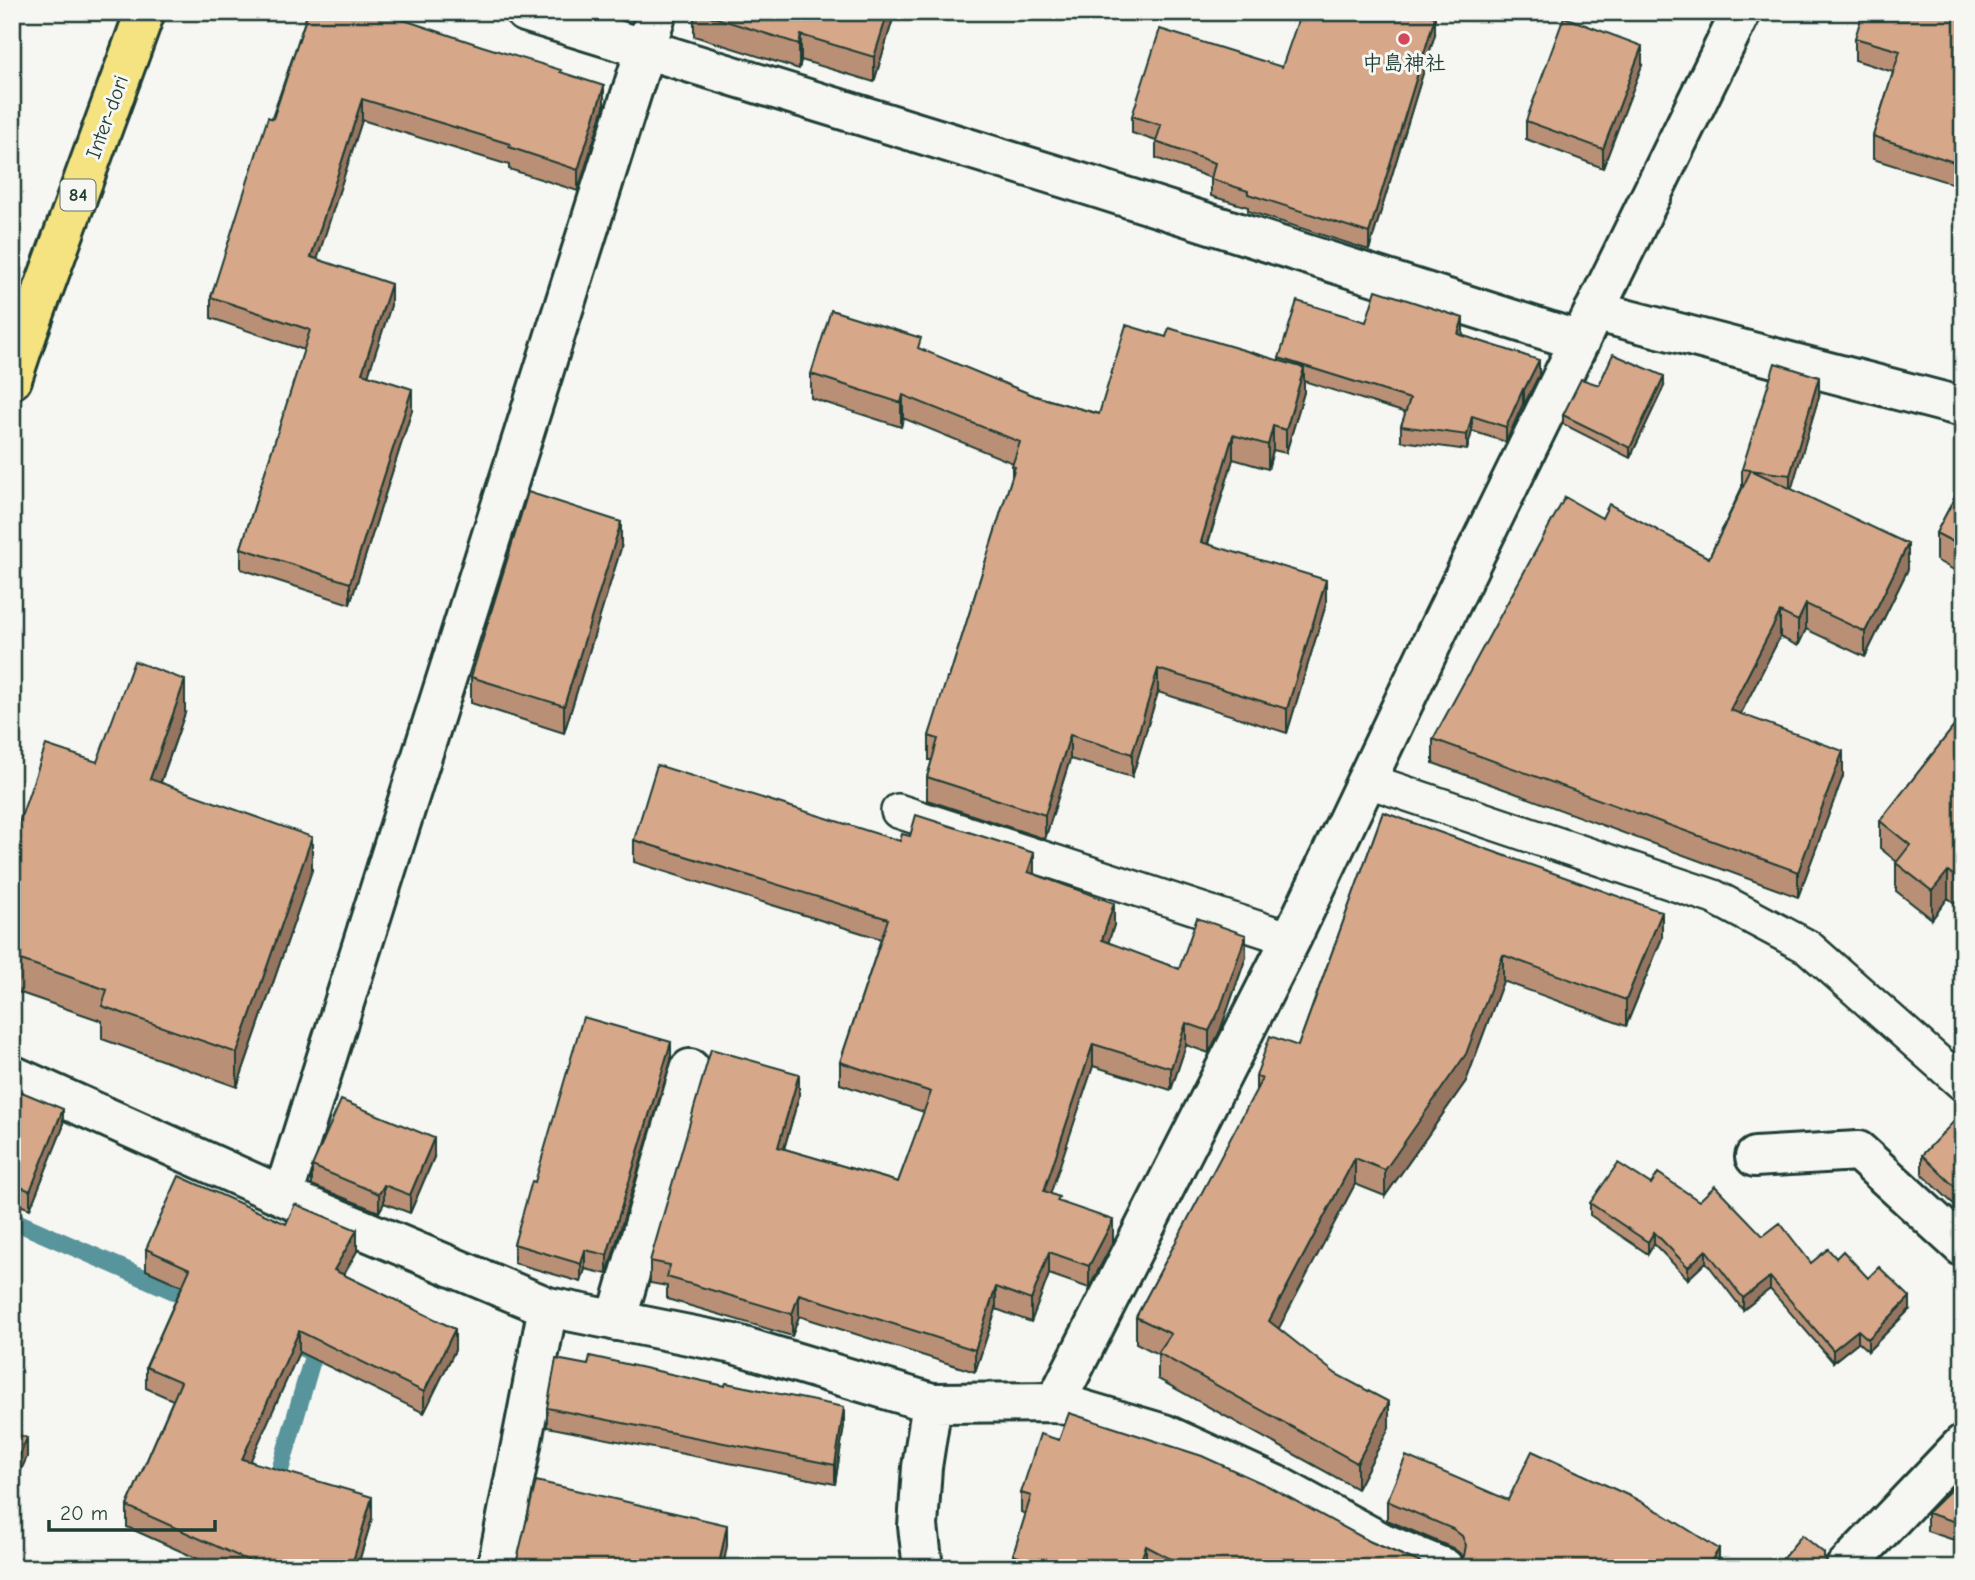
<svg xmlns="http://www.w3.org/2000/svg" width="1975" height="1580" viewBox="0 0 1975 1580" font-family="'Comic Neue','Klee One',sans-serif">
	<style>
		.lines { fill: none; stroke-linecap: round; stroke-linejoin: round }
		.stream { stroke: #59949b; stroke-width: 18 }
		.service-casing { stroke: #1f3d34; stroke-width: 38 }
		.minor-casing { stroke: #1f3d34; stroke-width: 44 }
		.primary-casing { stroke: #1f3d34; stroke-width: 44 }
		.motorway-casing { stroke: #1f3d34; stroke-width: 44 }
		.service { stroke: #f6f6f2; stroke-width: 33 }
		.minor { stroke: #f6f6f2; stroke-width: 38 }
		.primary { stroke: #f5e382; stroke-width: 38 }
		.motorway { stroke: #f5e382; stroke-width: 38 }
		.wall { fill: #b99076; stroke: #1f3d34; stroke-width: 2 }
		.shaded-wall { fill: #967560; stroke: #1f3d34; stroke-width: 2 }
		.building { fill: #d7a789; stroke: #1f3d34; stroke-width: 2 }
		.poi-dot { fill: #d1495b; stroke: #f6f6f2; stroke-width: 2.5 }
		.labels { text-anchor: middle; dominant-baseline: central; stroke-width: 6; stroke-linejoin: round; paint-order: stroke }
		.shield { fill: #f6f6f2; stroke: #60746d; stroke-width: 2 }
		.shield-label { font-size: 19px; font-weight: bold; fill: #1f3d34 }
		.poi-label { font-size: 21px; font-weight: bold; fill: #1f3d34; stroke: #f6f6f2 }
		.street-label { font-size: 21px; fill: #1f3d34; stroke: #f6f6f2 }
	</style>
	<rect width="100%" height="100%" fill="#f6f6f2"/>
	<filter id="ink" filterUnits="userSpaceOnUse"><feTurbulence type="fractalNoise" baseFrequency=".0143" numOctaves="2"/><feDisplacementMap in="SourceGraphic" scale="14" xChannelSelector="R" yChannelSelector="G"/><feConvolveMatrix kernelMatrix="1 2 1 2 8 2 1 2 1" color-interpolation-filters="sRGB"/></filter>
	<g filter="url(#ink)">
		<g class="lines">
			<!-- stream -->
			<path class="stream" d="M12,1220L199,1302
				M274,1491L314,1353L298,1346"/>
			<!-- service casing -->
			<g class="service-casing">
				<path id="service" d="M1366,780L1714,897L1808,947L1963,1084
					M898,811L1291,939"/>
			</g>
			<!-- minor casing -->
			<g class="minor-casing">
				<path id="minor" d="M525,12L1094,187L1580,341
					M1594,311L1963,407
					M12,1075L283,1196L548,1307L734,1344L932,1403L1056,1402L1291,939L1439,628L1741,12
					M1755,1157L1858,1151L1963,1247
					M283,1196L657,12
					M616,1321L690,1069
					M1056,1402L1164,1434L1278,1486L1381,1542L1444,1568
					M497,1568L548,1307
					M923,1568L918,1526L922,1467L932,1403
					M1845,1568L1963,1444"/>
			</g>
			<!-- primary casing -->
			<g class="primary-casing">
				<path id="primary" d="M12,379L26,337L145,12"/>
			</g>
			<!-- motorway casing -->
			<g class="motorway-casing">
				<path id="motorway" d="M12,344L26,337"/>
			</g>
			<!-- service -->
			<use href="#service" class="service"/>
			<!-- minor -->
			<use href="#minor" class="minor"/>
			<!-- primary -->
			<use href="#primary" class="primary"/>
			<!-- motorway -->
			<use href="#motorway" class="motorway"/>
		</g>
		<!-- wall -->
		<path class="wall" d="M308,12L561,73L604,107L578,191L509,169V165L362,120L317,259L391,305L368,375L412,410L350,604L241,569V548L304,350L211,318V297Z
			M694,12H895L874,82L801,60L799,69L694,36Z
			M1963,12V187L1873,159V136L1893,72L1855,60V38Z
			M1435,34L1369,250L1248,211V207L1211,196V178L1156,158V141L1132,133V116L1282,67Z
			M1642,65L1603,168L1526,139V121Z
			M1366,322L1463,333L1462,336L1539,375L1524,405L1523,404L1506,442L1472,431L1467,450L1401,441V426L1406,413L1304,381V392L1286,453L1273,450L1268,469L1233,459L1208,544L1326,604L1287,733L1158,692L1132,777L1070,759L1045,839L927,800V777L932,760H929V736L949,678L1012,477V466L1013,463L903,418L901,427L811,398V374L921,350L1035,396L1099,414L1166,337L1279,361V358Z
			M1599,385L1664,386L1630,458L1563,424V415Z
			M1819,396L1791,489L1908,569L1865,657L1806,629L1798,646L1780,637L1740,714L1843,776L1798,897L1433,763V739L1602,518L1709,558L1742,487V469Z
			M1963,482V575L1936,560V533Z
			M621,548L564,733L471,703V677Z
			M185,713L161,782L312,870L237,1087L102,1039V1021L12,990V843L97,762Z
			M1963,715V910L1948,898L1932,919L1896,891V863L1897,862L1880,848V821Z
			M1383,812L1662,938L1626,1026L1503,981L1466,1081L1385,1196L1355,1184L1278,1328L1389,1428L1357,1489L1158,1379V1354L1136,1343V1317L1256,1092V1076L1298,1046Z
			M634,840L900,841L1034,875L1114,925L1108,943L1179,969L1246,957L1220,1031L1209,1053L1186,1045L1171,1090L1093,1066L1050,1193L1059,1202L1113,1242L1089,1288L1049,1274L1031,1322L996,1309L975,1372L799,1316L792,1336L667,1299V1286L650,1283V1261L799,1096L784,1149L898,1182L924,1112L840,1084V1062L881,939L634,862Z
			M671,1060L607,1274L585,1269L581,1282L514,1263V1244L535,1182Z
			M12,1088L63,1127L30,1209L12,1202Z
			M1963,1117V1213L1922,1174V1155Z
			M434,1157L410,1213L384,1203L379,1212L312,1185V1166Z
			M1651,1184L1699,1201L1811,1263L1836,1258L1868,1278L1910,1309L1868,1351L1858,1342L1833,1362L1770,1289L1743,1310L1706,1262L1688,1279L1654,1244L1648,1254L1590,1215V1203Z
			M286,1224L357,1251L344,1275L455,1350L424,1413L299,1352L250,1461L372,1518L357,1568H218L127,1527V1506L173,1400L146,1388V1367L182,1286L146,1270V1249Z
			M588,1365L725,1386L844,1425L835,1484L547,1427V1408Z
			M1963,1478V1543L1927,1531V1513Z
			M1021,1493L1371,1542L1433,1568H1149L1146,1566L1145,1568H1013V1555L1026,1514L1021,1512Z
			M1508,1500L1719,1568L1458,1565L1463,1558L1462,1555L1453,1548L1387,1520V1501Z"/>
		<!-- shaded-wall -->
		<path class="shaded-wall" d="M888,12H895L874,82V57Z
			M1435,17V34L1369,250V233Z
			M801,35V60L799,69V44Z
			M1642,46V65L1603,168V149Z
			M604,86V107L578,191V170Z
			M362,99V120L311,279V257Z
			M391,284V305L362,394V373Z
			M1463,318V333L1458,349V334Z
			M1539,360V375L1524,405V390Z
			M1304,368V392L1286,453V430Z
			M1664,376V386L1630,458V448Z
			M1819,377V396L1790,494V475Z
			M412,389V410L350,604V583Z
			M1523,389V404L1506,442V427Z
			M903,395V418L901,427V403Z
			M1472,416V431L1467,450V435Z
			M1273,426V450L1268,469V445Z
			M1233,435V459L1201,565V542Z
			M621,522V548L564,733V706Z
			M1908,544V569L1865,657V632Z
			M1326,580V604L1287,733V709Z
			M1806,604V629L1798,646V621Z
			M1780,612V637L1730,735V710Z
			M1158,669V692L1132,777V754Z
			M185,680V713L150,812V779Z
			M1070,735V759L1045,839V815Z
			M1843,751V776L1798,897V872Z
			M312,837V870L237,1087V1053Z
			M1034,853V875L1028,872Z
			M1948,871V898L1932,919V891Z
			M1114,903V925L1102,962V940Z
			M1662,912V938L1626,1026V1000Z
			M1246,935V957L1220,1031L1209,1053V1031Z
			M1503,955V981L1466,1081L1385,1196V1170Z
			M1186,1023V1045L1171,1090V1068Z
			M671,1042V1060L607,1274V1255Z
			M1093,1044V1066L1044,1213V1191Z
			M799,1074V1096L778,1169V1147Z
			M63,1109V1127L30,1209V1191Z
			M434,1138V1157L410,1213V1195Z
			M1355,1158V1184L1269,1347V1321Z
			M384,1185V1203L379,1212V1194Z
			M1113,1220V1242L1089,1288V1266Z
			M357,1230V1251L334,1291V1270Z
			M1654,1232V1244L1648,1254V1242Z
			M585,1250V1269L581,1282V1264Z
			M1706,1250V1262L1688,1279V1267Z
			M1049,1252V1274L1031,1322V1300Z
			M1770,1277V1289L1743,1310V1298Z
			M996,1287V1309L975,1372V1350Z
			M799,1294V1316L792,1336V1314Z
			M1910,1297V1309L1868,1351V1339Z
			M455,1329V1350L424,1413V1392Z
			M1858,1330V1342L1833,1362V1350Z
			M299,1331V1352L242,1480V1459Z
			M1389,1402V1428L1357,1489V1463Z
			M844,1407V1425L835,1484V1465Z
			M27,1438V1457L12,1490V1471Z
			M372,1497V1518L357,1568H351Z
			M727,1525V1546L723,1568L719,1564Z
			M1146,1546V1566L1145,1568H1138Z
			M1719,1549V1568H1706Z"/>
		<!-- building -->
		<path class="building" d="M308,12H380L482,46L561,70L560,72L604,86L578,170L509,147L510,144L362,99L311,257L391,284L362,373L412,389L350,583L241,548L310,330L211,297L268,117L273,119Z
			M697,12H888L874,57L801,35L799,44Z
			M1301,12H1422L1435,17L1369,233L1248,194V191L1211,179L1215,163L1156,142L1161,125L1132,116L1160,29L1282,67Z
			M1863,12H1963V165L1873,136L1900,51L1855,38Z
			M1564,17L1642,46L1603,149L1526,121Z
			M1376,290L1463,318L1458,334L1539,360L1524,390L1523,389L1506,427L1472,416L1467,435L1401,426L1410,399L1279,358L1297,301L1366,322Z
			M831,310L921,338L918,348L1035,396L1099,414L1126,325L1166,337L1169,328L1304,368L1286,430L1273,426L1268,445L1233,435L1201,542L1326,580L1287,709L1158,669L1132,754L1070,735L1045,815L927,777L938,739L929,736L947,678H949L1015,467L1012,466L1020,442L903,395L901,403L811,374Z
			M1613,354L1664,376L1630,448L1563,415L1581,379L1599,385Z
			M1775,363L1819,377L1790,475L1742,469Z
			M1751,470L1908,544L1865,632L1806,604L1798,621L1780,612L1730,710L1843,751L1798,872L1433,739L1565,497L1602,518L1609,504L1709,558Z
			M1963,482V547L1936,533Z
			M528,492L621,522L564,706L471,677Z
			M134,661L185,680L150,779L312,837L237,1053L102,1006L107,990L12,957V843L46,745L97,762Z
			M1963,715V882L1948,871L1932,891L1896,863L1910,845L1880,821Z
			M657,765L900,841L902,834L910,836L916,815L1034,853L1028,872L1114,903L1102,940L1179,969L1197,918L1246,935L1220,1009L1209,1031L1186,1023L1171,1068L1093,1044L1044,1191L1059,1197L1057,1201L1113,1220L1089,1266L1049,1252L1031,1300L996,1287L975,1350L799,1294L792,1314L667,1277L670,1265L650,1261L711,1049L799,1074L778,1147L898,1182L931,1092L840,1062L888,919L634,840Z
			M1383,812L1662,912L1626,1000L1503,955L1466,1054L1385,1170L1355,1158L1269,1321L1336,1374L1389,1402L1357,1463L1158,1353L1171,1334L1136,1317L1262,1079L1256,1076L1270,1036L1298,1046Z
			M583,1017L671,1042L607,1255L585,1250L581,1264L514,1244L532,1181L535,1182Z
			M12,1088L63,1109L30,1191L12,1183Z
			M341,1100L434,1138L410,1195L384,1185L379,1194L312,1166Z
			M1960,1115L1963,1117V1195L1922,1155Z
			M1618,1163L1651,1184L1658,1173L1699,1201L1715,1186L1763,1236L1780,1223L1811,1263L1828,1249L1836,1258L1843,1251L1868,1278L1879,1267L1910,1297L1868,1339L1858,1330L1833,1350L1770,1277L1743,1298L1706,1250L1688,1267L1654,1232L1648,1242L1590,1203Z
			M179,1176L286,1224L295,1204L357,1230L334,1270L455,1329L424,1392L299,1331L242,1459L372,1497L351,1568H265L127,1506L181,1382L146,1367L190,1269L146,1249Z
			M590,1356L725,1386L726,1383L844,1407L835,1465L547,1408L556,1359L588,1365Z
			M1069,1413L1202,1456L1268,1486L1371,1542L1433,1568H1188L1146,1546L1138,1568H1051L1013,1555L1031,1496L1021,1493L1040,1434L1059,1440Z
			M12,1432L27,1438L12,1471Z
			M1532,1451L1634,1498L1660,1512L1719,1549L1706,1568H1453L1458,1565L1464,1556L1466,1545L1462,1536L1453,1529L1387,1501L1406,1456L1508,1500Z
			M1963,1478V1524L1927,1513Z
			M536,1481L727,1525L719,1564L738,1568H515Z
			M1802,1535L1824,1553V1557L1830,1567L1833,1568H1775Z
			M1870,1564L1879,1568H1866Z"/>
	</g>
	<!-- markers -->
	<circle class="poi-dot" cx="1404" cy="39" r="7"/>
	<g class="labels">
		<!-- shield labels -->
		<rect class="shield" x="60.5" y="179.5" width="35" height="31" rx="5"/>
		<g class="shield-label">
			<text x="78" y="195">84</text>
		</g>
		<!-- poi labels -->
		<g class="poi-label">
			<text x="1404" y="63">中島神社</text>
		</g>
		<!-- street labels -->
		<g class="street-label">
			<text transform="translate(107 117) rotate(-70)">Inter-dori</text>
		</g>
	</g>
	<!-- margin -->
	<rect width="1975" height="1580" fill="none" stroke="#f6f6f2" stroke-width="42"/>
	<rect x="21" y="21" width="1933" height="1538" fill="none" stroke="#1f3d34" stroke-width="2.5" filter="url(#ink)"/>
	<!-- scale -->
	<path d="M49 1520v10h166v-10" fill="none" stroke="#1f3d34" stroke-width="3.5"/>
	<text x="60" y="1520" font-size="21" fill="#1f3d34" stroke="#f6f6f2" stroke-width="5" paint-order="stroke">20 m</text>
</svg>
